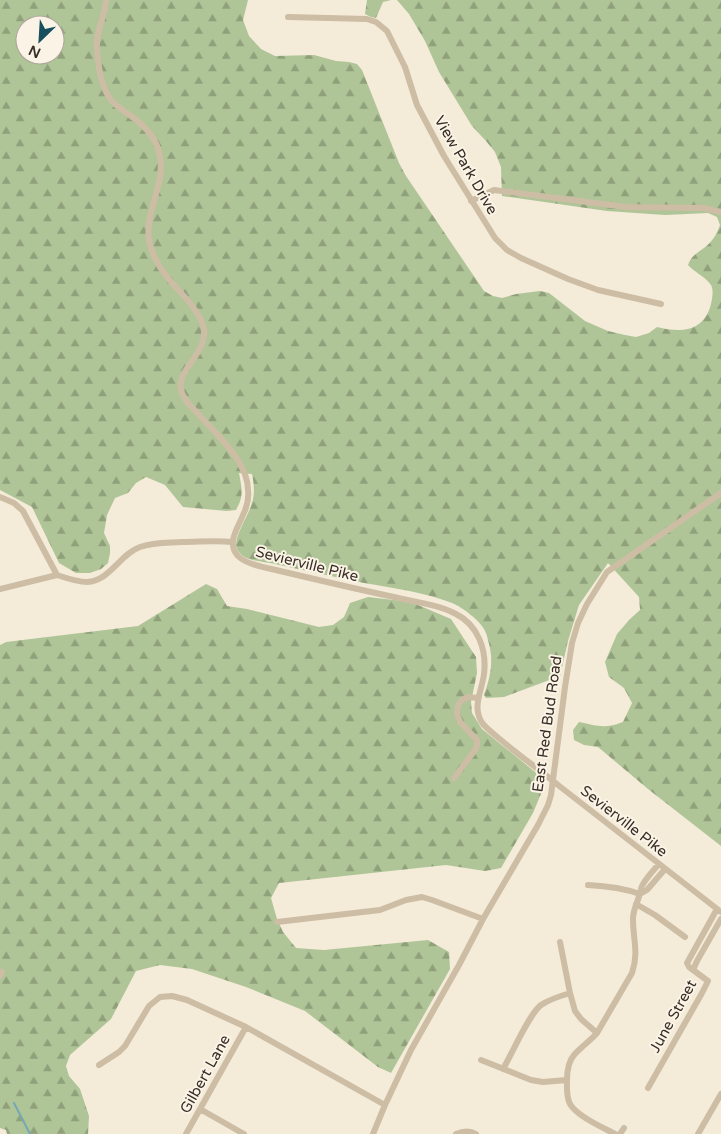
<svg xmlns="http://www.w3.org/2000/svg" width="721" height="1134" viewBox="0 0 721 1134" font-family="'Varela Round',sans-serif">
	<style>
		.forest { fill: url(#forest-firs); fill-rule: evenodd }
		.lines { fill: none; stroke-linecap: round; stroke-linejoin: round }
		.stream { stroke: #75a8b4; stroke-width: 2 }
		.minor { stroke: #cdbda4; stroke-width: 6 }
		.labels { text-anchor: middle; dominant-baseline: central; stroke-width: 4; stroke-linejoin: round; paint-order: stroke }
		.street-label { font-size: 15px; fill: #382e26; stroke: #fbf4e6 }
	</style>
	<defs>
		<pattern id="forest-firs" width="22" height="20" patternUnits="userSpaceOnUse" patternTransform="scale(1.25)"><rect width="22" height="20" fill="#afc597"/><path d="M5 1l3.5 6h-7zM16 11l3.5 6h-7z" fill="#8fa07b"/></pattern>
	</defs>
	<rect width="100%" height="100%" fill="#f4ebd9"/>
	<!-- forest -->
	<path class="forest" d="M0,0H248L243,20L249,36L261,49L275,56L314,55L336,61L349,62L357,64L362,70L399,163L406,176L484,291L493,296L502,298L516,294L540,291L549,293L585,321L608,331L625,335L636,337L649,333L657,327C681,333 704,332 711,304C712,299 714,291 711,285C706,277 694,272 688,265C691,256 697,253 704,248C712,242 717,234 720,225L717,217L708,213L665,215L607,211L502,196L501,167L495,152L486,141L472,126L439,72L425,41L409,14L397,0H721V846L648,789L598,747L584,745L574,740L573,730L579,722C598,726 604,729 623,722L632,703L624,688L609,677L605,662L617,634L630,619L640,610L639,597L608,563L579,605L568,641L560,676L504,697L486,698L484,695C491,675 494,660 488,640C487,636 486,632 484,629C479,620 462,607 452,603C424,592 393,588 364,583C334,577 304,570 275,564C263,561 243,562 237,549C232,539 249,515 252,503C255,493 254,484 252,474L239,473C242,489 244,496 236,510L227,511L183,507L165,485L146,477L136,483L128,493L115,498L107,515L104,533L110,546V553L108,563L101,569L90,573H76L59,563L32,507L0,490ZM25,25H55V55H25Z
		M367,0H391L383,2L376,18L371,17L365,14Z
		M206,584L217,589L227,606L247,609L319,627L333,625L344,617L350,603L368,597L411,602L451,619L476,657L477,673L471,702L472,713L482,729L545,780V784L533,813L501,868L485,871L446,865L279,883L271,898L277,919L283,932L296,948L324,950L428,940L449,952L450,969L391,1073L378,1067L305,1011L246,987L192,969L160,965L136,971L111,1019L70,1055L66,1066L69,1076L80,1089L89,1116L88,1134H7L6,1130L0,1128V645L6,642L138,626Z"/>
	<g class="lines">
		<!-- stream -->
		<path class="stream" d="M14,1103L30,1134"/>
		<!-- minor -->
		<path class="minor" d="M106,0C105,17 95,32 97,50C98,66 101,87 111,100C116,106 124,111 131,116C145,126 157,138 160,156C166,189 139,218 152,251C159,271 176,287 190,303C195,310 201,317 203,325C211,352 176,368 181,390C183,400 193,408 200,416C217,435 248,462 248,490C249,498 247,507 243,515C238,528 226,543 238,556C247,565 268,568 280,571C318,580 356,589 394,597C414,602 437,604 456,614C478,625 487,650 484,674C482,691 471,708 483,724C490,732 499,738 507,745C524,759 541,771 558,785C612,827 667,870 721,912
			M288,17L367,19L376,22L387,31L405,67L417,105L444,156L495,238L507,250L521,258L568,279L598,290L661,304
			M471,201L494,190L626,207L704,208L721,212
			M0,497L14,503L23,511L57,575C66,578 77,582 87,582C110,581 120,554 140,547C154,542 168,543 182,542C199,542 215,540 232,542
			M0,589L57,575
			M454,778L475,750L477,746V740L460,722L457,714L458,705L462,700L468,697L478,698
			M588,885C607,886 623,888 640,894
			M640,894L647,890L665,869
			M636,904L655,915L685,937
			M277,922L380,910L406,900L422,897L432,900L483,919
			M560,942L570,993L575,1011L581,1019L597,1033
			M693,970L697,961L721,919
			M0,976L2,972
			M481,1060L531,1080L543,1082L567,1080
			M99,1065L119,1052L125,1046L149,1006L160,997L172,996L187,1000L246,1027L385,1105
			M503,1069C512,1054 529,1014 541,1005C550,999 560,996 570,993
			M648,1088L702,993L708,981L689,967L687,963L717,909
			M200,1109L244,1134
			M186,1134L246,1027
			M373,1134L385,1105L411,1050L459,965L483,919L538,825L548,805L551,795L565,687L572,643L578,623L587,604L607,572L721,493
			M456,1134C463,1131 469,1130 476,1134
			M615,1134C602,1127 577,1116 570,1104C566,1096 567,1088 567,1080C567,1071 568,1062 574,1055C581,1047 590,1041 597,1033L632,973C639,952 633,940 633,919C633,909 638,902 640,893C641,892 641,887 642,886C646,878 653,871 659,864
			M620,1134L624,1128
			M698,1134L721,1094"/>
	</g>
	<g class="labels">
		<!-- street labels -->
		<g class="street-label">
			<text transform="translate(466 165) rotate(60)">View Park Drive</text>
			<text transform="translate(307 564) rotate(14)">Sevierville Pike</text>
			<text transform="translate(547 724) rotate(-82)">East Red Bud Road</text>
			<text transform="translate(624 821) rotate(38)">Sevierville Pike</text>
			<text transform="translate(673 1016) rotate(-61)">June Street</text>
			<text transform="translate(205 1074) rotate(-61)">Gilbert Lane</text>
		</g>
	</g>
	<!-- north arrow -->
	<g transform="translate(40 40) rotate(205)"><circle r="24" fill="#fbf4e6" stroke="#ada599"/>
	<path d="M0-4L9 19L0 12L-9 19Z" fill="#174f5e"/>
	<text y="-8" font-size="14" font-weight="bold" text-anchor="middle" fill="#382e26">N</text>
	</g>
</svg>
